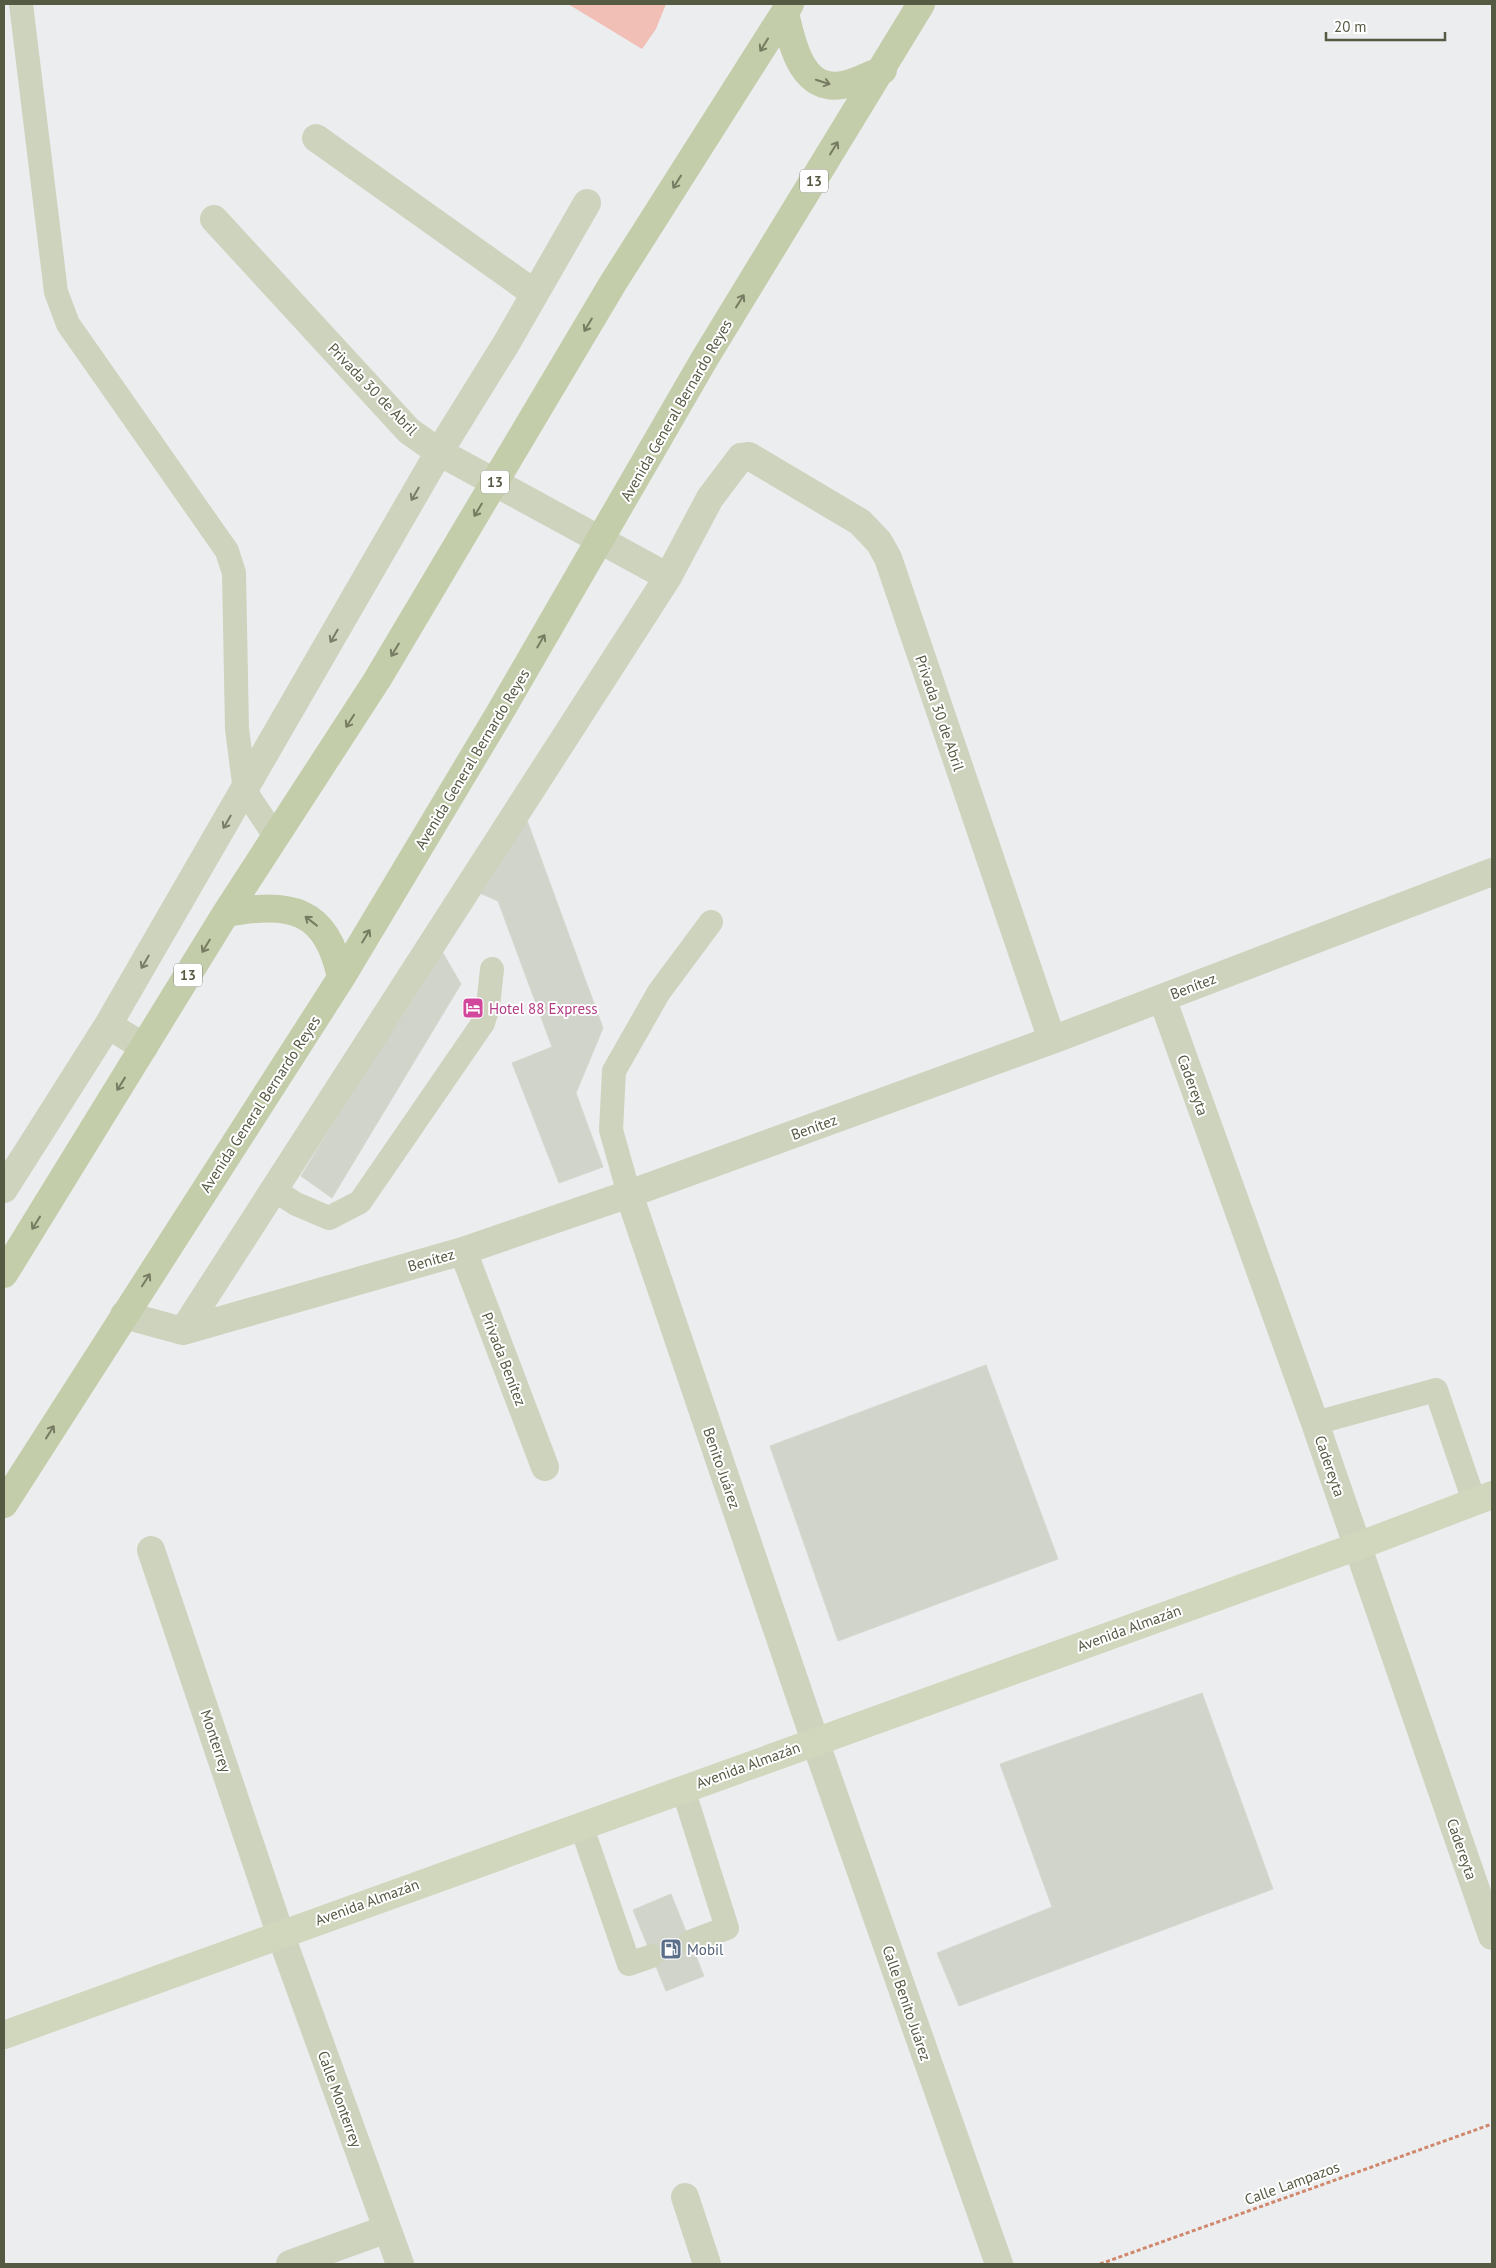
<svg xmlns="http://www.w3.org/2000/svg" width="1496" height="2268" viewBox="0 0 1496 2268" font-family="'PT Sans',sans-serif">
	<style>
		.green { fill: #f1bfb6 }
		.building { fill: #d0d4ca; stroke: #d4d8cf }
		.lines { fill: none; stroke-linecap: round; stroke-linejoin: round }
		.path { stroke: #d0886c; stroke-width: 3; stroke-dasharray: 4 2.5; stroke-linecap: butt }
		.lane { stroke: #ced3be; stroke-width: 24 }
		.street { stroke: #ced3be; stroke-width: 28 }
		.secondary { stroke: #d0d7bd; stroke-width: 28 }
		.primary { stroke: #c4cda9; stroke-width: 28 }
		.oneway { stroke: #767c62 }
		.oneway2 { stroke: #797e68 }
		.labels { text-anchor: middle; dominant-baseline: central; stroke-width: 4; stroke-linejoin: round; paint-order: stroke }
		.shield { fill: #fff; stroke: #888c7b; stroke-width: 1 }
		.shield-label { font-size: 14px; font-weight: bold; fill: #555a43 }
		.street-label { font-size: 15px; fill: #555a43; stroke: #fff }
		.hotel-label { font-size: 15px; fill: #b23c85; stroke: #fff; text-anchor: start }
		.service-label { font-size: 15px; fill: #4e5e75; stroke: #fff; text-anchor: start }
	</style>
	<rect width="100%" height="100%" fill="#ecedef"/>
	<!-- green -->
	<path class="green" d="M568,4H666L656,29L642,49Z"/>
	<!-- building -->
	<path class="building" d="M524,812L603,1028L576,1093L603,1167L559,1183L512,1063L552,1047L498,901L475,891Z
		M440,948L461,984L332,1198L301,1176Z
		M986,1365L1058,1559L838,1641L770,1446Z
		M1202,1693L1273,1889L959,2006L937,1953L1052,1907L1000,1764Z
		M671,1894L704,1976L666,1991L633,1910Z"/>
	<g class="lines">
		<!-- path -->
		<path class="path" d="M1100,2264L1492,2124"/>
		<!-- lane -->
		<path class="lane" d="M21,4L56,292L68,324L227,551L234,573L237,729L245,791L275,836
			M274,1190L296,1204L329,1218L360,1202L483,1023L488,1007L492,969
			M629,1194L611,1130L614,1071L659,992L711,922
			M1315,1423L1436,1390L1474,1501
			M683,1789L727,1928L690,1942
			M581,1825L629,1964L652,1956"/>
		<!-- street -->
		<path class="street" d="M316,138L534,293
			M214,219L409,431L439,452L668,577
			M1162,998L1315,1423L1492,1936
			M108,1025L144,1047
			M4,1189L108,1025L439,452L506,344L587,203
			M629,1194L815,1741L999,2264
			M463,1251L545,1467
			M124,1315L183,1331L463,1251L629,1194L1052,1040L1492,872
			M183,1331L668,577L710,498L741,457L749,456L860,522L879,542L888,558L1052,1040
			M151,1550L280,1933L400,2264
			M685,2197L707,2264
			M290,2264L387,2229"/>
		<!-- secondary -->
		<path class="secondary" d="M4,2035L1358,1546L1492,1495"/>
		<!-- primary -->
		<path class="primary" d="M785,13C792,44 802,96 847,84C859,81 871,74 883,70
			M226,913C289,902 327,907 341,978
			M4,1274L226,913L377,680L613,283L790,4
			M4,1504L341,978L499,714L705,358L921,4"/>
	</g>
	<!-- one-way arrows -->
	<defs><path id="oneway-shaft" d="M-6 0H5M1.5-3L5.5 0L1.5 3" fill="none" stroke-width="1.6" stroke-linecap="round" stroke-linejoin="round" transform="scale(1.25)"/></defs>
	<g class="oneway">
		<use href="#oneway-shaft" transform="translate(764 45) rotate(122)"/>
		<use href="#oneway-shaft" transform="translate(823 82) rotate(18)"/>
		<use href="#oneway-shaft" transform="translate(834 148) rotate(-58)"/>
		<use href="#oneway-shaft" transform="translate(677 182) rotate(122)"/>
		<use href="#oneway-shaft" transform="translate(740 301) rotate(-58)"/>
		<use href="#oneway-shaft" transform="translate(588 325) rotate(121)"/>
		<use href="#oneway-shaft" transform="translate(478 510) rotate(121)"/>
		<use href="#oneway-shaft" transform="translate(541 641) rotate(-60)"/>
		<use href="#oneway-shaft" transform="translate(395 650) rotate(121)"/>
		<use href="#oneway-shaft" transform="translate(350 721) rotate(123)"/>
		<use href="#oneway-shaft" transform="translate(311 921) rotate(-142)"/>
		<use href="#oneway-shaft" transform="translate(366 936) rotate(-59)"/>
		<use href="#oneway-shaft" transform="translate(206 946) rotate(121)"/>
		<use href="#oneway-shaft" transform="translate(121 1084) rotate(122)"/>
		<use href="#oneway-shaft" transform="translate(36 1223) rotate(122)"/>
		<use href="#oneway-shaft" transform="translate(146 1280) rotate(-57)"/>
		<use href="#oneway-shaft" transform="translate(50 1432) rotate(-58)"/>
	</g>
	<g class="oneway2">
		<use href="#oneway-shaft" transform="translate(415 494) rotate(120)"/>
		<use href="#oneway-shaft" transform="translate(334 636) rotate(120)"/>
		<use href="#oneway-shaft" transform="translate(227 822) rotate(120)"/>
		<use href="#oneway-shaft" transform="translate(145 962) rotate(120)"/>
	</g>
	<!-- icons -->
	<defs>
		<g id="hotel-square" transform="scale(1.125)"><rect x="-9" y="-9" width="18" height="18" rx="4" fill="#d1479c" stroke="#fff"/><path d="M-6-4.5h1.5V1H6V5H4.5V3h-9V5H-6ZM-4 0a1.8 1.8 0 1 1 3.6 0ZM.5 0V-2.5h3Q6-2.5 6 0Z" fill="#fff"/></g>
		<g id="fuel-square" transform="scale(1.125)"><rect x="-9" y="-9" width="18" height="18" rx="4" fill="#5c6f8a" stroke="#fff"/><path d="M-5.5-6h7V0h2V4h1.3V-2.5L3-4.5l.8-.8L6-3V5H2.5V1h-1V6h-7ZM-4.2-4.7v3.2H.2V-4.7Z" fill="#fff"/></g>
	</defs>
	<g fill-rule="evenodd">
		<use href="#hotel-square" x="473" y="1008"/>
		<use href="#fuel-square" x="671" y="1949"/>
	</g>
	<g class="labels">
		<!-- shield labels -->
		<g class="shield">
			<rect x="800" y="169.5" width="28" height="23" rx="4"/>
			<rect x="481" y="470.5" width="28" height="23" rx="4"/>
			<rect x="174" y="963.5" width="28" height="23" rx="4"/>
		</g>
		<g class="shield-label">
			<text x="814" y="181">13</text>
			<text x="495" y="482">13</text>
			<text x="188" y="975">13</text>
		</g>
		<!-- street labels -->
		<g class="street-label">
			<text transform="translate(373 389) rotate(46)">Privada 30 de Abril</text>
			<text transform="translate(676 410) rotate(-60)">Avenida General Bernardo Reyes</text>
			<text transform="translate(940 713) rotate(71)">Privada 30 de Abril</text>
			<text transform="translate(472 759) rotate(-59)">Avenida General Bernardo Reyes</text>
			<text transform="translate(1193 986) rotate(-21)">Benítez</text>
			<text transform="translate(1193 1085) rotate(70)">Cadereyta</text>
			<text transform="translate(260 1104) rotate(-57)">Avenida General Bernardo Reyes</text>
			<text transform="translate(814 1127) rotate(-20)">Benítez</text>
			<text transform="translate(431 1260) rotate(-16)">Benítez</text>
			<text transform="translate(504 1359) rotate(69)">Privada Benítez</text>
			<text transform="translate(1330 1466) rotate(71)">Cadereyta</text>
			<text transform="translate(722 1468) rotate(71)">Benito Juárez</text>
			<text transform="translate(1129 1628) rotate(-20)">Avenida Almazán</text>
			<text transform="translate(216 1741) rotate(71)">Monterrey</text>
			<text transform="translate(748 1765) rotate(-20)">Avenida Almazán</text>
			<text transform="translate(1462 1849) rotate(71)">Cadereyta</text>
			<text transform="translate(367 1902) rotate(-20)">Avenida Almazán</text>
			<text transform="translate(907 2003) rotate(71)">Calle Benito Juárez</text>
			<text transform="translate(340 2099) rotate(70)">Calle Monterrey</text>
			<text transform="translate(1292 2183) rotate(-20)">Calle Lampazos</text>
		</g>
		<!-- hotel labels -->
		<g class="hotel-label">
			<text x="489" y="1008">Hotel 88 Express</text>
		</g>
		<!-- service labels -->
		<g class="service-label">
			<text x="687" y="1949">Mobil</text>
		</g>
	</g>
	<!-- border -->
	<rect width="1496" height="2268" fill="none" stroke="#555a43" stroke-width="10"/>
	<!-- scale -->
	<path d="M1326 32v8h119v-8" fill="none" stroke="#555a43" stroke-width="2.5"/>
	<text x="1334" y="32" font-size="15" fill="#555a43" stroke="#ffffff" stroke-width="4" paint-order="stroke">20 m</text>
</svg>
